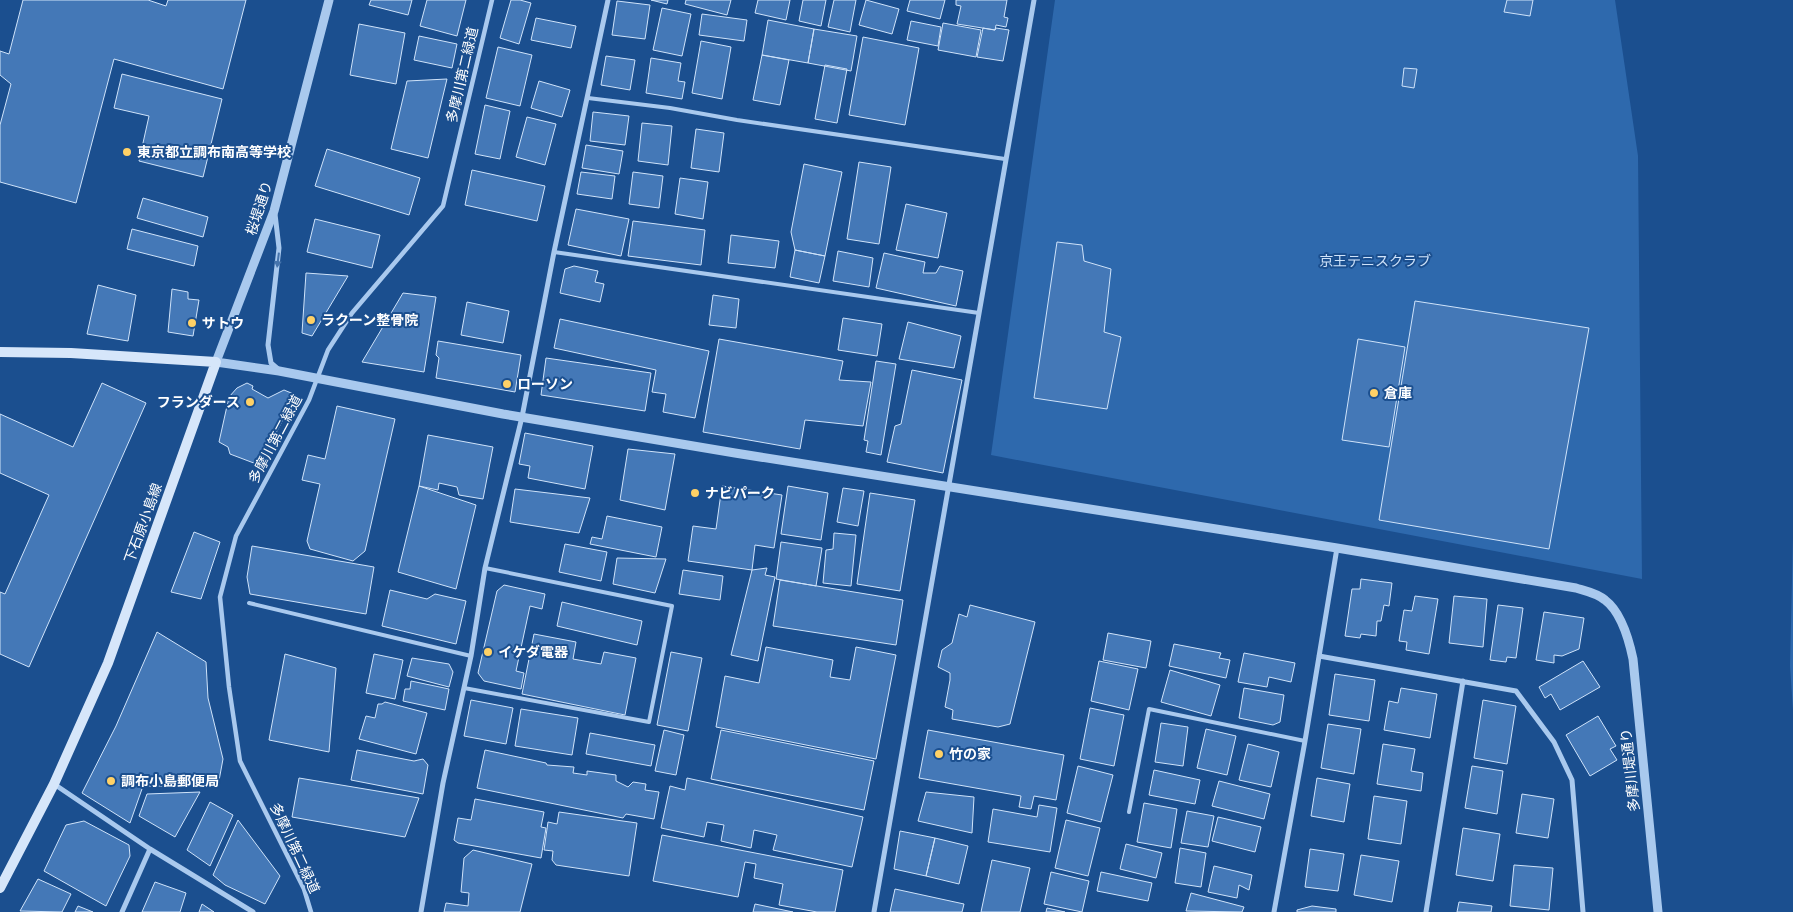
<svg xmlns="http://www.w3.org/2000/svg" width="1793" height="912" viewBox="0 0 1793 912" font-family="Mulish,'Noto Sans JP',sans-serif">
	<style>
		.green { fill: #2e69ad }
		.building { fill: #4478b7; stroke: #cfe3fa }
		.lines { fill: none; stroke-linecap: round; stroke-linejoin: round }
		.service { stroke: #a9c9ee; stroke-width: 4 }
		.pedestrian { stroke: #a9c9ee; stroke-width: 4.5 }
		.minor { stroke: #a9c9ee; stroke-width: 5 }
		.tertiary { stroke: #a9c9ee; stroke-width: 9 }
		.secondary { stroke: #d6e6fa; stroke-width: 10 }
		.oneway { fill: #4674ac }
		.poi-dot { fill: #ffd166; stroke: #1b4f8f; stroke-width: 2 }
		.labels { text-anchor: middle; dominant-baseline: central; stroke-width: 4; stroke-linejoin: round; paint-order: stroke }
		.street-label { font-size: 14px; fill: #fff; stroke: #1b4f8f }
		.poi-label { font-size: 14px; font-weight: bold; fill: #fff; stroke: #1b4f8f; text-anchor: start }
		.park-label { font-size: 14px; fill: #cfe3fa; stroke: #1b4f8f }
	</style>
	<rect width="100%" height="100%" fill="#1b4f8f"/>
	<!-- green -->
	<path class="green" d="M1055,0H1615L1638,156L1642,579L991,455Z
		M1793,537V710L1790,666Z"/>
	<!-- building -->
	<path class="building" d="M23,0H148L166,6L168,0H246L223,89L114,59L76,203L0,182V125L11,84L0,75V51L9,54Z
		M371,0H412L408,15L369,5Z
		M427,0H466L457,36L420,26Z
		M511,0H520L531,3L519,44L500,38Z
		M651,0H668L667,4Z
		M686,0H731L727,15L685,4Z
		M758,0H790L786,20L755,13Z
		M803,0H826L821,26L799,21Z
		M834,0H856L850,32L828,27Z
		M866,0L899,9L892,34L859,25Z
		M910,0H945L940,19L907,11Z
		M956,0H1007L1004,17L1008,18L1006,27L996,25L995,30L957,24L961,6L956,5Z
		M1507,0H1533L1530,16L1504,12Z
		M617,1L650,5L645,39L612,35Z
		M662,8L691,14L682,56L653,50Z
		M702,14L747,20L744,41L699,35Z
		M536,18L576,26L571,48L531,40Z
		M768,20L814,29L808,63L762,55Z
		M911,21L941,27L938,46L907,40Z
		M943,23L981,30L976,57L938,50Z
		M359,24L405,33L396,84L350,75Z
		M983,28L995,30L996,28L1009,30L1003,61L977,57Z
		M814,29L857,36L851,71L808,63Z
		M419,36L457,44L452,68L414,60Z
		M863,37L919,48L905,125L849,115Z
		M701,41L731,47L722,99L692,93Z
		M498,47L532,55L520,106L486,98Z
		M762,55L789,60L780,105L753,100Z
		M606,56L635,60L630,90L601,85Z
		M651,58L681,63L678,81L685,82L682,99L646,93Z
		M825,65L847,69L837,123L815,119Z
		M1404,68L1417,69L1414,88L1402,86Z
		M122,74L222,99L203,177L139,161L149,116L114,108Z
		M447,79L428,158L391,149L407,81Z
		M539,81L570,90L562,117L531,108Z
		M485,105L510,111L500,159L475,154Z
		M593,112L629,116L625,145L590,141Z
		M527,117L556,124L545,165L516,157Z
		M642,123L672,126L668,165L638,161Z
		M696,129L724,133L719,172L691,168Z
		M586,145L623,151L619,174L582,168Z
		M327,149L420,178L409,215L315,186Z
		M859,162L891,167L879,244L847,239Z
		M804,164L842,172L825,256L795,250L791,232Z
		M472,170L545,186L537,221L465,205Z
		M581,172L615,176L612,199L577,194Z
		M633,172L663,176L659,208L629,204Z
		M680,178L708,182L703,219L675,214Z
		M143,198L208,217L203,237L137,218Z
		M906,204L947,213L938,258L896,250Z
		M576,209L629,219L621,256L568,245Z
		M315,219L380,235L372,268L307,252Z
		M633,221L705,230L701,265L628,256Z
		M132,229L198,246L194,266L127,249Z
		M731,235L779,241L775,268L728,263Z
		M1057,242L1082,245L1084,261L1111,269L1104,332L1121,337L1107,409L1034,398Z
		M795,250L825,256L819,283L790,277Z
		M838,251L873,258L869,287L833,281Z
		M884,253L925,262L923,273H936L940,266L963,271L956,306L876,288Z
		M574,266L598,271L595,282L604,284L600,302L560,293L565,269Z
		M306,273L348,276L312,336L302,333Z
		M98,285L136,295L128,341L87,334Z
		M172,289L188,292V299L199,300L193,336L168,332Z
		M403,293L436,297L424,372L362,362Z
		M713,295L739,299L736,328L709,325Z
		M1415,301L1589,328L1549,549L1379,520Z
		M467,302L509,311L503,343L461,335Z
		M843,318L882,324L877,356L838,350Z
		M560,319L709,351L695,418L663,412L666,394L652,392L656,370L554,348Z
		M908,322L961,336L954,368L899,359Z
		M719,339L843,361L839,380L871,382L863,426L805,420L800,449L703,432Z
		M1358,339L1405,347L1389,447L1342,440Z
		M438,341L521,355L515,392L436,378L439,358L436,355Z
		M546,358L651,373L645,411L541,395Z
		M876,361L896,364L881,455L866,452L868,441L864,440Z
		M912,370L962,380L943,473L887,462L895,426L901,424Z
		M102,383L146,403L29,667L0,654V592L5,594L49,495L0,473V414L73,447Z
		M247,383L253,386L252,389L268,398L284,390L296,395L259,465L230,454L228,447L219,442L229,397L237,388Z
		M337,406L395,419L365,551L353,561L310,549L307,541L320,484L302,480L308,455L325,459Z
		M525,433L593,446L585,489L528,478L530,466L519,464Z
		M428,435L493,447L483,499L459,495L457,487L439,483L438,490L419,486Z
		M628,449L675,454L665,510L620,500Z
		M419,486L476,505L456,589L398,572Z
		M722,486L782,495L774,548L755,545L752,570L688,561L693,526L716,529Z
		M788,486L828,493L821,540L781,534Z
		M843,488L864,491L858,526L837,522Z
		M515,489L590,498L579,533L510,522Z
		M870,493L915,500L900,591L857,584Z
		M607,516L662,527L656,557L590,544L592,537L602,539Z
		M194,532L220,542L201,599L171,592Z
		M834,533L856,535L851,586L823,583L826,550L833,549Z
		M781,542L822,548L816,586L776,579Z
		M565,544L607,552L601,581L559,572Z
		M252,546L374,567L366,614L250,594L247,577Z
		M617,558L666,559L655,593L613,584Z
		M767,568L765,575L775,577L758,661L731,655L752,570Z
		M683,570L723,576L720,600L679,594Z
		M1361,579L1392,583L1389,606L1384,605L1381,621H1377L1376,636L1361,634L1360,638L1345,636L1352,589H1360Z
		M780,580L903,600L896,645L773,626Z
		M504,585L545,594L542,609L530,606L516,671L524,673L521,689L484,681L478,673L497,591Z
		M390,590L427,599L435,594L466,601L456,644L382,626Z
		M1415,596L1438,599L1429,654L1406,650L1407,642L1399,641L1404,610L1412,611Z
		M1454,596L1487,599L1483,647L1449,643Z
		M562,602L642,621L637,645L557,626Z
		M970,605L1035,622L1010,724L998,727L952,719L953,710L945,707L950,680V673L938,667L942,650L952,643L959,614L967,617Z
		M1498,605L1523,608L1516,658L1507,657L1506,662L1490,660Z
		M1544,612L1584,618L1579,649L1562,656L1554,655V663L1536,660Z
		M157,632L206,662L208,698L223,759L218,786H143L130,823L82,793L116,726Z
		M1108,633L1151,641L1146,668L1103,660Z
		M534,634L576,642L573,659L601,664L604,652L636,658L625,715L522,694Z
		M1174,644L1221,653L1219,658L1230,660L1226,678L1169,666Z
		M766,647L833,660L830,677L850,680L856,647L896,655L876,759L716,727L725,676L759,683Z
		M671,652L702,658L688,731L657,725Z
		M1244,653L1295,663L1291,682L1269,677L1267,687L1238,682Z
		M285,654L336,668L329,752L269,740Z
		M374,654L403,660L395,699L366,693Z
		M412,658L449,664L453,672L449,687L407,676Z
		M1099,661L1138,669L1129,710L1091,701Z
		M1583,661L1600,687L1560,710L1551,694L1545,698L1539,687Z
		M1170,670L1220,685L1211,716L1161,702Z
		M1335,674L1375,680L1369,721L1329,715Z
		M411,681L449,689L445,710L403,701L405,689H410Z
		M1244,688L1284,695L1280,722L1273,725L1239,718Z
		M1401,688L1437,694L1430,738L1384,730L1389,701L1398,703Z
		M471,700L513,708L506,744L464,736Z
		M1483,700L1516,706L1507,764L1474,758Z
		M385,702L427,713L416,754L359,739L366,716L375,718L378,704H382Z
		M1090,708L1124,715L1114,766L1080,759Z
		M521,709L578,718L572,755L515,746Z
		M1598,716L1616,746L1610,749L1617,760L1590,776L1566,735Z
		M1161,723L1188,727L1183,766L1155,762Z
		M1328,724L1361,729L1354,774L1321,768Z
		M1206,729L1236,736L1227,775L1197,768Z
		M664,730L684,735L676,775L655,771Z
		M721,730L874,761L864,810L711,779Z
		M928,730L1064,755L1056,800L1034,796L1031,809L1019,807L1021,796L919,778Z
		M590,733L655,745L651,766L586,754Z
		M1248,744L1279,752L1271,787L1239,780Z
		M1383,744L1415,749L1411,771L1423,773L1421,791L1377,784Z
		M357,750L414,761L423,759L428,765L423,794L351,780Z
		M485,750L546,763L547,765L574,767L573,773L587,775V771L616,775V781L628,787L633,782L646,784L645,790L659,792L654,819L626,814L623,818L477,788Z
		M1078,766L1113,775L1101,822L1067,813Z
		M1472,766L1503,771L1497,814L1465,808Z
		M1154,770L1200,780L1195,804L1149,795Z
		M299,778L419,798L405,837L292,817Z
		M687,778L863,817L852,867L773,850L777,835L754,830L751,848L721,841L724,825L707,822L704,837L661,828L670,786L685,790Z
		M1317,778L1350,784L1344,822L1311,816Z
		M1219,781L1270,794L1264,819L1212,806Z
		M200,792L175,837L139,816L147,794Z
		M926,792L974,797L972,833L918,821Z
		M1522,794L1554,799L1548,838L1516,833Z
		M1374,796L1407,801L1401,844L1368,839Z
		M475,799L544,812L541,827L546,828L541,858L458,843L454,840L458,818L471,820Z
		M210,802L233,815L210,866L187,850Z
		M1144,803L1177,809L1171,848L1137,842Z
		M1039,805L1057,808L1050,852L988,842L993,809L1037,817Z
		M1187,811L1214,816L1208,847L1181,843Z
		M559,812L637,823L629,876L556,865L552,860L553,851L544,850L548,822L557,824Z
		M1218,817L1261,827L1255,852L1212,841Z
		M238,820L280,876L265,904L225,885L213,875Z
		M1066,820L1100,828L1088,876L1055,868Z
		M84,821L129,845L130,856L106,906L44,871L66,825Z
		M1463,828L1500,834L1493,881L1456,875Z
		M900,831L935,838L926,876L894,869Z
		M662,835L843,870L835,912H817L779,905L783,884L754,878L756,864L745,862L738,897L653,881Z
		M935,838L968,846L959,884L926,876Z
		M1126,844L1162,853L1156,878L1120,869Z
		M1180,848L1206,853L1201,887L1175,883Z
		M1310,849L1344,854L1338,891L1305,887Z
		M473,850L532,864L520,912H444L446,903L468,906L469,893L461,892L464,858Z
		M1361,855L1399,861L1392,902L1354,895Z
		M992,860L1030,868L1020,912H981Z
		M1514,865L1553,868L1549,910L1510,906Z
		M1214,866L1252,875L1249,890L1239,885L1237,898L1208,892Z
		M1051,872L1089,881L1082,912L1044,904Z
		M1101,872L1152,883L1148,901L1097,891Z
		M38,879L71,894L62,912L20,911Z
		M155,882L186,893L180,912H142Z
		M895,889L964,904L962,912H890Z
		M1191,893L1244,907L1242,912L1186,911Z
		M1459,902L1492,906L1491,912H1457Z
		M202,904L214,912H199Z
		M755,904L793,912H753Z
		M78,906L93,912H75Z
		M1312,906L1336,909V912H1297V910Z
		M1047,908L1065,912H1046Z"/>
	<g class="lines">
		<!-- service -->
		<path class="service" d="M588,98L670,108L737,120L1005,159
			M554,252L979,313
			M249,603L471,656
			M464,688L649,722L672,606L485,568
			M1129,812L1149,709L1305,741"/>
		<!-- pedestrian -->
		<path class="pedestrian" d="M311,912L304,889L240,761L229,687L220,597L236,536L309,400L328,350L352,313L443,206L492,0"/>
		<!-- minor -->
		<path class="minor" d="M275,214L279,248L268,345L271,363L278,369
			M1319,656L1516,691L1554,742L1572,780L1583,912
			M54,784L150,849L253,912
			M122,912L150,849
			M421,912L443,783L471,656L485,568L522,417L554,252L608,0
			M874,912L1034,0
			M1274,912L1305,741L1337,548
			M1426,912L1463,681"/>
		<!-- tertiary -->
		<path class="tertiary" d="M329,0L274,211L216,362L279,371L503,414L735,453L1337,548L1576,588C1586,591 1597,593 1605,600C1621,612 1629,640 1633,659L1658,912"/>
		<!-- secondary -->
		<path class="secondary" d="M0,352L71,353L216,362L108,663L54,784L0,888"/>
	</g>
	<!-- one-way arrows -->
	<defs><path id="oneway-solid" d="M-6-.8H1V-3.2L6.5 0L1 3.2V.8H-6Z" transform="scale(1.25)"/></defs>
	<use class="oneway" href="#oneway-solid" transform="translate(278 260) rotate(97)"/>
	<!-- markers -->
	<g class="poi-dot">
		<circle cx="127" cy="152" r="5"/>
		<circle cx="311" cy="320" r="5"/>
		<circle cx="192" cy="323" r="5"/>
		<circle cx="507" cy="384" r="5"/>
		<circle cx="1374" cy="393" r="5"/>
		<circle cx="250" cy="402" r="5"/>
		<circle cx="695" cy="493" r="5"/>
		<circle cx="488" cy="652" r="5"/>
		<circle cx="939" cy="754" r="5"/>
		<circle cx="111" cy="781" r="5"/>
	</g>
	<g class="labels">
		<!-- street labels -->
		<g class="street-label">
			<text transform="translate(462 75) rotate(-77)">多摩川第二緑道</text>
			<text transform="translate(259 208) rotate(-72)">桜堤通り</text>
			<text transform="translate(275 439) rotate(-62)">多摩川第二緑道</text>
			<text transform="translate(143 523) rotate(-70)">下石原小島線</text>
			<text transform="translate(1630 770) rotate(-96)">多摩川堤通り</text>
			<text transform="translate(295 848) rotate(65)">多摩川第二緑道</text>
		</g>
		<!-- poi labels -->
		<g class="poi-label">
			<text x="137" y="152">東京都立調布南高等学校</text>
			<text x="321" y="320">ラクーン整骨院</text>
			<text x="202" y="323">サトウ</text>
			<text x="517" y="384">ローソン</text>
			<text x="1384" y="393">倉庫</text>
			<text x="240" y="402" text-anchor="end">フランダース</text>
			<text x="705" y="493">ナビパーク</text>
			<text x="498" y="652">イケダ電器</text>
			<text x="949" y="754">竹の家</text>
			<text x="121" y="781">調布小島郵便局</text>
		</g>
		<!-- park labels -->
		<g class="park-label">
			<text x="1375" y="261">京王テニスクラブ</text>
		</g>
	</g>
</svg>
